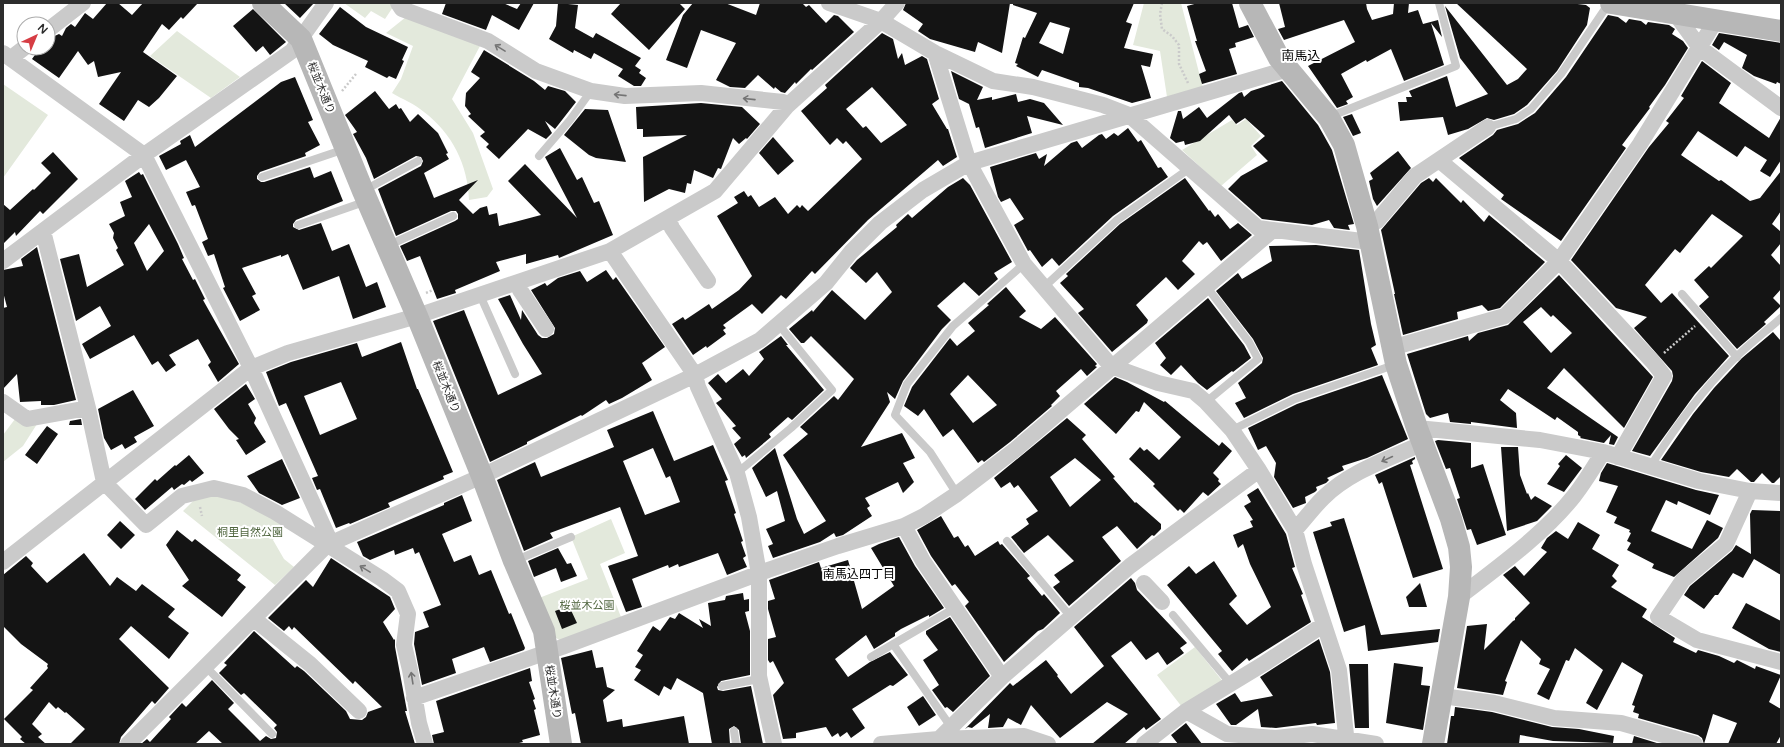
<svg xmlns="http://www.w3.org/2000/svg" width="1784" height="747" viewBox="0 0 1784 747" font-family="'Varela Round','Noto Sans JP',sans-serif">
	<style>
		.green { fill: #e3e9dc }
		.building { fill: #141414; fill-rule: evenodd }
		.lines { fill: none; stroke-linecap: round; stroke-linejoin: round }
		.path { stroke: #cacaca; stroke-width: 2.5; stroke-dasharray: 2 2; stroke-linecap: butt }
		.lane { stroke: #cacaca; stroke-width: 8 }
		.street { stroke: #cacaca; stroke-width: 16 }
		.secondary { stroke: #b7b7b7; stroke-width: 22 }
		.oneway { stroke: #747474 }
		.labels { text-anchor: middle; dominant-baseline: central; stroke-width: 4; stroke-linejoin: round; paint-order: stroke }
		.street-label { font-size: 11px; fill: #2d2d2d; stroke: #fff }
		.park-label { font-size: 11px; fill: #4f653e; stroke: #fff }
		.neighbourhood-label { font-size: 12px; fill: #000; stroke: #fff }
		.quarter-label { font-size: 13px; fill: #000; stroke: #fff }
	</style>
	<rect width="100%" height="100%" fill="#fff"/>
	<!-- green -->
	<path class="green" d="M344,3H393V7L385,19L371,11L365,18Z
		M1144,3H1181L1203,88L1167,97L1160,51L1133,45Z
		M406,17L480,46L452,99L473,133L493,189L487,197L469,200C468,165 452,133 424,112C415,104 402,99 392,93L401,79L413,46L386,33Z
		M177,31L240,77L211,98L150,56Z
		M3,84L48,115L3,178Z
		M1246,119L1261,136L1251,146L1257,155L1221,186L1182,150L1232,120L1237,125Z
		M15,419L37,424L23,446L3,462V435Z
		M210,495L230,497L286,525L273,540L284,559L294,567L275,585L183,511L194,500Z
		M611,519L625,553L600,564L621,617L561,641L553,636L539,598L588,579L571,537Z
		M1195,647L1224,683L1182,707L1157,675Z"/>
	<!-- building -->
	<path class="building" d="M107,3H118L132,15L143,3H198L183,19L181,17L169,30L162,24L143,52L177,76L159,98L149,107L138,100L124,121L99,104L121,72L98,77L94,61L88,65L78,51L59,78L32,59L40,48H48V39L59,34L62,36L66,28L71,24L75,27L85,13L93,19Z
		M284,3H314L300,18Z
		M446,3H503L517,9L521,3H534L519,30L492,15L486,30L442,14Z
		M558,3L578,5L575,28L593,38L596,33L641,58L635,66L641,70L639,73L646,78L641,86H634L618,76L623,69L594,53L591,59L574,50L573,53L549,39L556,26Z
		M621,3H679L685,9L649,50L611,14Z
		M693,3H725L756,15L760,3H802L806,7L809,5L826,23L834,15L838,16L854,32L812,70L811,69L796,84L795,82L785,93L781,92L775,87L774,89L758,75L745,88L730,87L716,80L736,43L701,30L687,68L666,60L683,15Z
		M906,3H1010L1002,53L978,42L975,52L930,39L918,31L923,24L903,10Z
		M1013,3H1134L1126,22L1132,24L1124,48L1153,54L1150,67L1141,65L1151,98L1132,103L1088,88L1079,87V83L1042,70L1038,77L1016,66L1018,64L1015,63L1023,37L1025,38L1037,13L1013,5ZM1050,22L1070,28L1063,54L1039,43Z
		M1198,3H1232L1239,28L1248,25L1254,37L1235,43L1236,47L1229,49L1237,74L1202,84L1199,74L1206,71L1195,41H1197L1187,6Z
		M1279,3H1366L1367,9L1372,20L1393,14L1394,3H1409L1408,13L1418,10L1423,24L1438,20L1442,37L1431,23L1444,65L1404,81L1391,49L1367,62L1366,60L1341,74L1353,97L1346,101L1348,104L1337,108L1308,66L1355,42L1344,20L1284,40L1278,29L1285,27Z
		M1456,3H1569L1586,5L1590,8L1587,25L1557,71L1527,105L1514,114L1494,120L1487,118L1468,129L1448,135L1443,117L1400,121L1398,102H1407L1406,97H1412L1409,91L1447,76L1456,107L1488,94L1460,58L1445,6L1507,85L1518,79L1527,69Z
		M340,7L366,27L408,47L402,60L404,61L396,79L389,76L387,78L365,67L368,61L333,45L319,34Z
		M253,9L286,42L270,55L263,46L256,52L233,26Z
		M1608,15L1618,17L1626,23L1629,19L1641,21L1646,25L1648,22L1669,25L1675,29L1672,34L1683,41L1688,48L1665,85L1649,107L1650,108L1622,145L1626,148L1561,241L1501,199L1504,195L1459,158L1493,135L1497,130L1518,124L1535,113L1566,77Z
		M882,33L893,39L898,59L902,53L905,65L922,56L927,59L939,99L932,104L947,129H948L957,157L943,166L938,160L868,220L815,274L812,271L786,299L781,295L762,314L752,304L723,325L726,328L723,330L726,334L707,348L706,346L693,355L672,324L683,317L685,320L709,304L712,309L739,290L752,276L717,216L738,203L734,197L744,191L748,197L751,195L759,207L775,197L788,214L797,205L800,208L802,205L808,211L862,159L846,141L843,144L837,138L830,145L801,111L827,88L825,85ZM872,87L907,125L881,143L866,126L863,128L846,109Z
		M1719,33L1781,43V84L1777,82L1776,84L1754,76L1742,68L1747,55L1724,42L1719,50L1712,45Z
		M484,50L534,81L545,90L548,86L565,91L576,102L555,129L545,121L552,133L546,139L528,129L499,159L486,147L489,144L480,136L485,132L468,116L471,114L465,106L466,93L480,78L471,72Z
		M1702,61L1731,83L1719,103L1769,138L1781,117V160L1770,177L1760,171L1767,160L1745,146L1737,157L1698,131L1681,155L1719,181L1721,180L1750,201L1760,198L1781,171V211L1772,224L1781,232V243L1771,255L1781,266V289L1773,298L1781,306L1764,322L1766,324L1737,349L1699,306L1709,297L1694,280L1709,266L1711,268L1743,236L1712,214L1680,253L1675,249L1645,285L1661,303L1672,293L1729,356L1695,394L1650,456L1632,451L1672,381L1673,376L1672,371L1634,328L1647,317L1616,308L1571,260L1649,147L1669,123L1666,121L1684,98L1681,96Z
		M951,71L983,87L977,100L992,97V100L1016,94L1018,102L1030,99L1044,103L1063,125L1027,116L1032,133L985,148L979,127L976,128L969,104L959,99Z
		M295,77L313,120L308,122L320,145L305,153L306,156L260,172L257,176V179L261,182H264L310,167L314,178L331,171L343,201L296,220L293,224V227L299,230L321,223L332,251L349,244L366,287L377,282L386,307L353,319L339,276L303,290L288,254L281,257V255L242,268L256,294L252,296L260,310L240,321L223,288L225,287L214,254L208,256L202,242L208,239L195,205L192,206L186,192L200,187L186,160L166,170L159,156L181,144L180,141L190,135L195,147L281,82Z
		M1282,81L1318,125L1332,150L1354,224L1348,225L1350,230L1334,228L1329,220L1312,225L1262,219L1228,189L1241,176L1268,161L1253,146L1265,136L1245,118L1236,124L1229,115L1200,141L1185,145L1184,141L1176,143L1170,138L1178,111H1181L1183,119L1199,107L1207,118L1239,93L1242,92L1244,97L1251,91Z
		M375,91L389,109L396,104L399,109L401,108L410,122L418,114L438,133L448,153L446,154L449,159L424,173L434,198L478,180L459,200L473,214L480,208L487,206L489,215L497,213L499,226L541,215L508,181L525,164L577,218L545,157L560,148L577,180L582,177L594,203L599,201L613,235L559,258L558,255L526,264V254L496,262L500,271L455,290L456,293L437,299L420,256L407,261L400,246L455,221L458,219V214L456,211H451L396,236L378,189L421,166L423,161L421,157L416,156L374,179L366,158L353,134L357,132L345,115Z
		M701,103L742,107L760,124L747,139L746,138L739,144L733,138L721,169L718,168L713,178L694,170L691,184L687,183L685,193L669,189L644,202L643,157L687,135L643,137V129H637L636,107Z
		M585,109L608,110L626,162L596,158L589,155L564,135Z
		M1352,114L1361,133L1353,136L1343,117Z
		M1128,128L1138,142L1141,140L1158,168L1161,167L1168,177L1113,216L1059,266L1052,258L1042,267L1030,250L1028,251L1014,225L1024,219L1010,198L1001,202L998,197L990,167L1036,153L1039,159L1047,154L1044,166L1071,143L1077,141L1082,148L1099,135L1102,134L1106,139L1114,133L1118,136Z
		M773,137L794,161L778,175L759,153Z
		M1398,151L1411,168L1377,206L1373,199L1369,181L1373,179L1370,173Z
		M53,152L78,179L43,214L40,211L16,236L15,232L3,244V204L10,210L33,189L34,190L51,173L41,163Z
		M139,172L141,175L143,174L178,244L184,258L182,259L193,280L195,279L205,299L203,300L239,364L218,382L208,365L211,362L198,339L169,355L176,365L166,372L158,361L152,365L134,335L90,359L82,344L111,326L100,306L76,321L60,259L79,254L87,287L124,265L116,250L118,248L113,238L114,233L109,224L125,216L120,202L132,197L125,181ZM149,224L164,251L147,271L134,243Z
		M963,178L970,185L1012,262L994,273L998,279L979,296L964,282L937,306L951,320L942,329L903,381L895,399L887,392L890,402L861,447L902,433L915,458L903,463L914,482L903,493L898,482L865,498L870,506L867,508L872,516L843,535L836,537L834,533L820,542L773,558L768,546L773,544L766,529L785,521L777,491L766,497L752,468L775,448L797,519L804,534L826,521L783,455L808,434L800,427L834,396L838,400L854,379L811,336L804,343H801L789,329L812,310L813,312L832,290L865,320L892,292L877,272L866,283L850,268L857,260L897,227L896,225L908,214L912,218L948,187Z
		M1185,178L1209,211L1210,210L1215,217L1218,214L1230,229L1238,223L1252,235L1221,261L1207,242L1203,245L1199,241L1182,261L1195,274L1178,290L1166,277L1136,305L1148,320L1147,323L1112,352L1078,313L1084,309L1060,283L1068,276L1066,274L1120,224Z
		M1429,178L1433,182L1436,178L1461,203L1463,200L1484,222L1489,215L1545,262L1500,308L1488,311L1482,305L1457,312L1458,319L1403,335L1394,294H1395L1381,230L1421,183Z
		M1316,245L1359,250L1371,324L1376,345L1371,348L1378,365L1293,394L1244,418L1235,403L1246,398L1238,383L1262,363L1263,358L1253,339L1216,291L1238,273L1242,279L1272,261L1269,246Z
		M37,247L76,400L54,405H41V401L20,402L17,374L3,389V308L7,307L3,292V270L23,266L21,259Z
		M606,270L613,280L616,277L665,347L642,363L652,380L622,398L609,404L606,400L582,416L581,415L527,442V444L490,462L433,321L464,310L498,395L542,374L523,344L498,299L510,295L521,320L522,310L538,335L542,338H547L554,334L555,328L531,290L545,283L547,286L558,278L580,271L587,282Z
		M1559,275L1653,377L1624,428L1564,368L1547,388L1618,437L1614,445L1609,444L1611,435L1604,443L1580,438L1581,437L1578,435V432L1557,417L1555,420L1508,389L1500,400L1516,413L1517,428L1471,422V424L1450,422L1448,413L1430,418L1426,414L1407,354L1468,336L1469,341L1478,333L1508,325ZM1541,307L1551,317L1553,315L1572,333L1551,353L1523,322Z
		M1006,287L1026,311L1019,317L1041,329L1055,317L1097,364L1095,366L1097,367L1087,376L1081,369L1056,391L1060,396L1051,405L1052,406L1010,442L984,462L982,460L978,463L953,429L943,437L924,409L918,416L904,406L912,387L950,338L957,346L975,331L968,323L989,305L987,304ZM968,375L997,405L973,423L950,394Z
		M1208,298L1244,345L1251,358L1233,372L1232,371L1207,390L1198,383L1181,365L1171,375L1160,365L1166,358L1155,343Z
		M1773,332L1781,341V476L1774,483H1772L1762,473L1754,482H1751L1737,469L1729,477L1701,472L1661,460L1693,414L1714,388L1742,358Z
		M781,336L788,345H786L824,390L792,420L788,417L769,434L771,437L746,458L745,455L742,457L734,444L741,438L732,428L736,426L716,403L722,399L708,383L718,374L726,383L743,369L749,376L764,359L759,352Z
		M401,342L417,389H418L453,472L443,476L444,479L388,503L390,507L350,524L349,523L336,528L320,489L317,490L312,478L318,476L286,403L279,406L266,372L291,362L357,343L362,357ZM341,382L357,419L320,435L304,396Z
		M1382,375L1408,439L1367,458L1342,466L1344,470L1327,478L1329,480L1326,483L1316,487L1317,490L1315,492L1305,497L1306,503L1293,508L1274,477L1276,463L1266,446L1258,450L1248,428L1297,404Z
		M1115,377L1127,382L1164,402L1165,401L1219,446L1222,442L1232,451L1213,473L1219,479L1218,481L1221,484L1208,496L1203,492L1184,513L1180,509L1178,511L1153,486L1155,484L1129,459L1140,447L1144,451L1147,449L1159,460L1181,437L1144,402L1139,412L1136,411L1116,434L1084,404Z
		M246,384L255,399L248,404L256,418L254,423L266,442L246,455L236,440L239,439L229,429L214,409Z
		M133,390L154,426L134,437L137,442L125,449L122,444L111,450L104,438L98,409Z
		M653,411L674,461L713,445L728,480L725,481L736,513L734,514L743,541L741,542L746,556L743,558L747,567L727,575L718,553L679,567L678,564L669,568L668,565L632,579L642,607L626,612L608,566L638,556L620,507L550,533L553,538L524,551L497,480L535,462L541,477L614,447L607,430ZM653,448L666,478L670,476L680,502L645,515L623,461Z
		M1067,418L1086,435L1082,439L1115,477L1113,478L1135,503L1136,502L1161,524V529L1154,536L1152,535L1137,549L1117,526L1102,537L1121,561L1069,606L1053,587L1060,582L1054,575L1074,561L1048,535L1024,553L1011,537L1029,524L1026,519L1038,511L1018,485L1014,488L1010,482L1001,488L994,478ZM1075,458L1101,480L1070,507L1050,477Z
		M81,419L82,425H69L70,421Z
		M47,426L58,434L37,464L25,455Z
		M1438,440L1471,443V468L1483,464L1506,535L1477,545L1471,529L1467,530L1457,499L1460,498L1450,468L1446,469L1435,441Z
		M1501,447H1518L1520,475L1527,494L1528,493L1531,500L1535,496L1552,506L1537,521L1507,531Z
		M189,455L204,473L192,482L190,480L184,485L182,484L174,490L172,487L145,510L135,499L155,479L157,481L175,465L176,466Z
		M1566,455L1582,468L1564,492L1547,484L1560,466L1558,464Z
		M1415,457V459L1412,461L1413,464L1410,465L1443,569L1413,578L1382,482L1379,484L1375,475Z
		M282,459L300,498L282,505L259,493L247,476Z
		M1607,463L1696,490L1719,495L1710,515L1678,501L1677,505L1666,500L1651,531L1692,549L1707,520L1723,528L1718,538L1674,577L1652,568L1654,564L1627,550L1631,543L1627,541L1631,533L1629,532L1630,530L1614,523L1617,517L1606,512L1618,486L1599,481L1601,473Z
		M1258,488L1286,534L1295,567L1292,568L1303,594L1301,595L1311,622L1249,661L1247,658L1232,671L1218,654L1222,651L1167,585L1189,566L1196,574L1214,561L1237,596L1229,604L1247,625L1271,607L1250,564L1243,544L1238,548L1233,535L1253,527L1250,521L1253,520L1244,506L1251,502L1247,495Z
		M462,495L472,521L442,534L454,562L471,555L479,575L491,570L509,614L511,613L525,648L524,650L490,662L484,647L452,659L456,673L422,685L414,644L415,632L429,627L423,612L441,605L419,552L415,554L413,548L395,555L394,550L370,560L363,556L357,542L444,505V503Z
		M1752,510L1781,511V575L1754,559L1743,578L1733,573L1718,595H1715L1704,609L1684,595L1690,586L1732,551L1736,545L1751,554L1750,514Z
		M941,516L954,538L958,536L965,547L968,545L975,556L998,541L1000,545L1002,544L1030,576L1027,578L1042,596L1044,594L1060,613L1043,629L1038,631L1004,662L965,606L969,602L955,584L952,586L931,556L917,530Z
		M1344,518L1381,635L1440,629L1438,642L1368,651L1365,625L1344,632L1313,532L1332,526L1330,522Z
		M120,521L135,535L121,549L107,535Z
		M1578,522L1600,535L1592,549L1619,565L1612,576L1617,581L1611,587L1647,609L1642,617L1675,638L1673,642L1696,653L1698,650L1719,656L1734,663L1737,660L1755,669L1756,666L1781,675L1769,702L1781,709V735L1776,744H1728L1737,723L1713,714L1704,744L1702,738L1698,735L1638,718L1639,714L1633,712L1635,706L1632,705L1643,675L1622,662L1597,710L1586,703L1603,670L1575,648L1569,661L1566,660L1549,700L1537,694L1550,669L1539,664L1541,659L1521,640L1505,681L1507,682L1503,695L1457,688L1467,626L1487,624L1484,650L1513,621L1515,620V618L1530,603L1503,575L1515,566L1524,576L1547,552L1541,548L1547,538L1556,531L1568,539Z
		M177,530L192,542L195,539L241,575L237,580L246,587L222,617L182,586L189,580L166,545Z
		M899,537L915,566L944,608L929,617V615L901,629L895,633V636L874,649L866,635L835,659L848,677L870,662L890,652L908,675L893,686L890,685L852,709L865,728L851,738L847,732L840,737L838,733L832,737L826,727L796,733V738L783,739L773,695L784,683L773,661L770,663L768,660V639L776,637L768,609V601L775,599L769,580L819,562L821,568L848,560L862,609L894,586L871,548L879,544Z
		M558,548L567,564L571,563L577,576L561,582L556,568L534,577L528,561Z
		M84,553L110,586L117,577L136,591L142,584L175,609L168,617L189,633L169,659L131,626L119,639L169,688L155,704L152,701L121,737L119,744H70L85,729L66,712L65,713L58,707L56,709L49,702L32,724L42,734L38,737L46,744H26L20,739L22,737L4,719L33,690L30,688L48,668L47,666L48,664L21,644L3,626V575L26,556L33,563L31,566L47,583Z
		M331,558L390,597L395,609L383,622L394,640L395,639V647L407,711H405L415,744H223L209,731L195,744H141L147,739L150,742L171,719L169,717L182,703L186,707L212,680L234,703L228,709L260,741L266,736L271,739L276,738L277,732L274,728L277,725L244,693L241,695L219,673L227,665L224,663L254,631L295,668L297,666L304,671L346,711L350,719L362,720L366,717L368,712L382,707L355,681L353,684L294,627L292,630L289,626L284,631L268,618L306,580L313,587Z
		M1131,578L1135,583L1137,590L1187,643L1180,648L1184,653L1167,665L1158,652L1146,660L1131,641L1111,656L1161,719L1146,730L1144,727L1124,744H1092L1128,714L1107,702L1060,738L1031,705L1021,725L1008,718L1003,727L988,728L990,714L972,728L968,727L965,729L1010,683L1013,686L1046,660L1058,675L1057,676L1071,694L1104,666L1074,627Z
		M1420,583L1427,607H1409L1406,597Z
		M743,593L744,600L749,599V611L745,612L750,631V675L721,681L717,687L718,690L723,691L751,686L763,744H741L739,730L734,726L729,729L730,744H712L703,693L677,678L671,690L664,686L659,696L634,680L641,670L635,667L643,655L637,651L653,626L660,631L670,617L675,619L679,613L703,628L699,619L711,626L708,603L725,600L726,596Z
		M1746,603L1781,621V652L1769,649L1732,628Z
		M569,606L577,623L562,629L555,611Z
		M950,617L990,676L953,712L947,707L945,708L932,690L939,685L923,660L938,650L926,634V631Z
		M1319,639L1330,672L1335,723L1317,725L1316,723L1276,728L1261,727L1258,709L1236,725H1231L1216,704L1235,693L1241,702L1273,696L1260,677Z
		M592,650L596,668L603,667L607,687L615,690L603,700L607,722L622,719L623,727L684,716L689,744H581L575,713L572,714L561,658Z
		M1394,663L1423,667L1421,685L1430,686L1423,730L1386,723Z
		M1349,664H1368L1369,728H1355Z
		M530,668L532,681L529,682L535,699L533,700L536,709L534,710L540,735L522,740L523,742L515,744H434L432,735L444,732L436,701Z
		M923,696L936,715L919,726L907,707Z
		M1455,707L1492,712L1552,727L1579,729L1614,736L1613,743L1553,741L1520,735L1519,744H1447L1451,716H1454Z
		M1186,723L1202,744H1178L1171,735Z
		M1634,736L1660,744H1632Z"/>
	<g class="lines">
		<!-- path -->
		<path class="path" d="M1162,3L1160,14L1162,29L1172,36L1179,45V64L1188,83
			M342,91L356,74
			M426,293L433,290
			M1664,353L1695,326
			M200,507L202,516"/>
		<!-- lane -->
		<path class="lane" d="M1329,117L1456,66L1439,3
			M1488,127L1516,119L1531,109L1561,74L1609,3
			M539,156L570,120L591,91
			M262,177L345,149
			M363,191L418,161
			M298,225L367,201
			M387,246L453,216
			M1044,287L1117,220L1190,168
			M1682,294L1737,357
			M480,295L515,374
			M1206,402L1258,359L1249,342L1206,286
			M1232,430L1295,399L1394,365
			M1650,467C1674,429 1701,391 1733,360C1748,345 1765,332 1781,318
			M737,473L791,428L832,390L779,325
			M957,494L930,452L895,415L907,384L953,326L1024,264
			M1007,541L1071,617
			M514,561L571,537
			M1173,615L1231,684
			M893,644L951,727
			M871,657L955,608
			M206,667L272,734
			M722,686L759,679
			M734,731L736,744"/>
		<!-- street -->
		<path class="street" d="M398,3L402,9L488,41L536,71L591,91L625,96L701,93L783,102L787,106
			M829,3L881,21L935,53L993,81L1033,87L1103,105L1129,115L1258,228L1370,242
			M1672,9L1700,48L1781,108
			M48,30L83,3
			M3,53L144,155L251,368L331,543
			M935,53L969,163L1024,264L1111,366L1158,383L1193,391L1206,402L1232,430L1259,470L1295,530L1304,564L1339,670L1347,744
			M11,58L24,48
			M1440,161L1559,261L1653,362L1664,376L1618,457
			M668,218L672,228L708,281
			M1367,226L1377,221L1415,176L1488,127
			M43,231L88,408L104,482L146,525L182,496L214,488L243,495L275,512L382,579L398,591L408,614L404,645L410,670L419,723L425,744
			M610,251L695,375L698,387L737,473L749,517L759,574V676L774,744
			M3,261L144,155L292,51L326,3
			M518,282L520,290L546,329
			M1391,348L1505,316L1559,261L1640,144L1716,20
			M3,402L27,419L88,408
			M1417,428L1540,440L1603,452L1699,481L1750,491L1781,493
			M1750,491L1726,544L1683,580L1658,617L1697,640L1781,662
			M904,526L923,561L1002,677
			M1295,530C1305,519 1313,508 1323,498C1350,471 1389,459 1423,443
			M3,562L251,368L288,353L417,316L610,251L715,191L787,106L881,21L897,3
			M1144,583L1162,602
			M1459,597C1498,567 1544,534 1574,496C1585,482 1594,467 1603,452
			M254,619L310,664L359,711
			M1442,696L1494,703L1554,718L1621,723L1695,744
			M414,698L562,647L768,570L838,546L904,526L924,516L957,494L1016,449L1273,230
			M1186,711L1227,734L1276,738L1312,734L1376,744
			M939,739L1024,736L1048,744
			M128,744L327,545L482,476L695,375L760,340L826,283L851,252L880,223L923,190L969,163L1288,69
			M881,744L939,739L1002,677L1130,566L1259,470
			M1144,744L1186,711L1265,663L1323,625"/>
		<!-- secondary -->
		<path class="secondary" d="M263,3L301,39L363,191L417,316L482,476L514,561L544,631L561,744
			M1250,3L1279,58L1329,118L1344,145L1367,226L1396,364L1417,428L1451,519L1459,547L1461,567L1459,597L1433,744
			M1611,3L1781,31"/>
	</g>
	<!-- one-way arrows -->
	<defs><path id="oneway-shaft" d="M-6 0H5M1.5-3L5.5 0L1.5 3" fill="none" stroke-width="1.6" stroke-linecap="round" stroke-linejoin="round"/></defs>
	<g class="oneway">
		<use href="#oneway-shaft" transform="translate(500 48) rotate(-148)"/>
		<use href="#oneway-shaft" transform="translate(620 95) rotate(-174)"/>
		<use href="#oneway-shaft" transform="translate(749 99) rotate(-174)"/>
		<use href="#oneway-shaft" transform="translate(1387 459) rotate(155)"/>
		<use href="#oneway-shaft" transform="translate(365 569) rotate(-149)"/>
		<use href="#oneway-shaft" transform="translate(412 678) rotate(-99)"/>
	</g>
	<g class="labels">
		<!-- street labels -->
		<g class="street-label">
			<text transform="translate(321 88) rotate(68)">桜並木通り</text>
			<text transform="translate(446 387) rotate(68)">桜並木通り</text>
			<text transform="translate(553 692) rotate(81)">桜並木通り</text>
		</g>
		<!-- park labels -->
		<g class="park-label">
			<text x="250" y="532">桐里自然公園</text>
			<text x="587" y="605">桜並木公園</text>
		</g>
		<!-- neighbourhood labels -->
		<g class="neighbourhood-label">
			<text x="859" y="574">南馬込四丁目</text>
		</g>
		<!-- quarter labels -->
		<g class="quarter-label">
			<text x="1301" y="56">南馬込</text>
		</g>
	</g>
	<!-- border -->
	<rect width="1784" height="747" fill="none" stroke="#2d2d2d" stroke-width="8"/>
	<!-- north arrow -->
	<g transform="translate(36 36) rotate(44)"><circle r="19" fill="#ffffff" stroke="#ababab"/>
	<path d="M0-3L7 15L0 10L-7 15Z" fill="#d63d44"/>
	<text y="-6" font-size="11" font-weight="bold" text-anchor="middle" fill="#2d2d2d">N</text>
	</g>
</svg>
